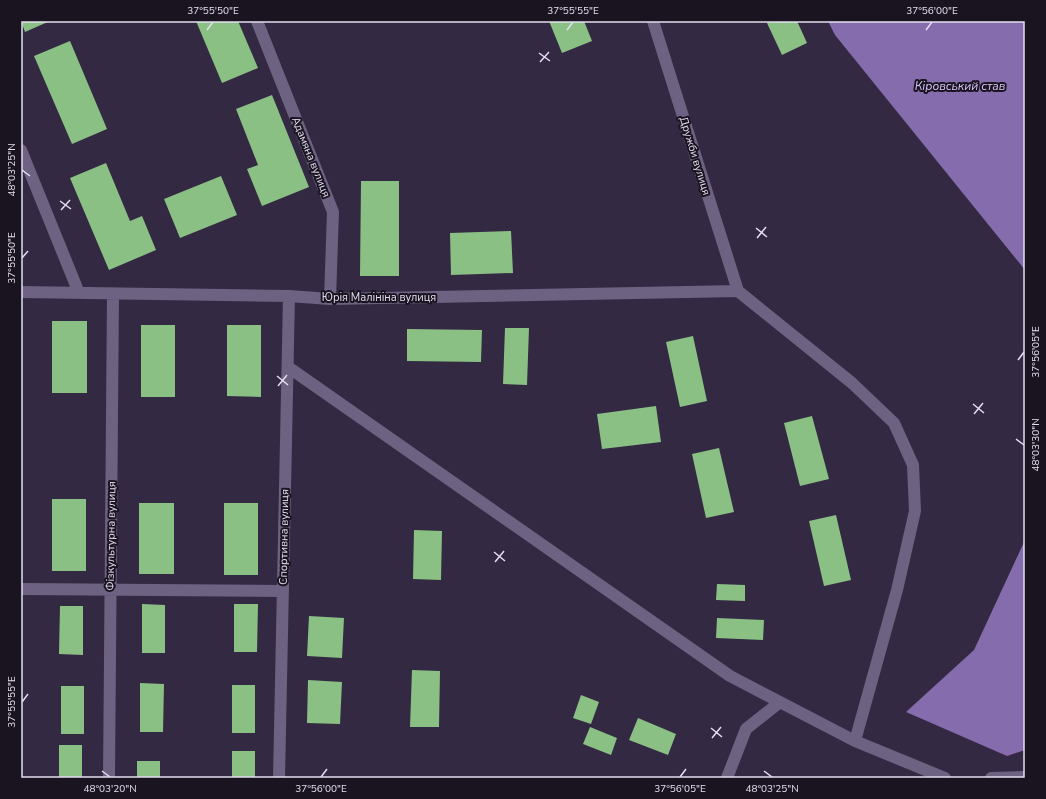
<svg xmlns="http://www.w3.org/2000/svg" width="1046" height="799" viewBox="0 0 1046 799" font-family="'Nunito Sans',sans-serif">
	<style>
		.water { fill: #856cac }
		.building { fill: #8bc085 }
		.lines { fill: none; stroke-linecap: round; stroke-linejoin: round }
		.minor { stroke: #6d6281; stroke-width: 12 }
		.ticks { fill: none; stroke: #e4def0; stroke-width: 1.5 }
		.labels { text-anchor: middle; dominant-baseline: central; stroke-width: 4; stroke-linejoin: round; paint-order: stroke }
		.street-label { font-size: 11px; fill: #e4def0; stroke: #191420 }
		.water-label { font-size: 12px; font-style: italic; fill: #d9c5fc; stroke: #191420 }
		.neatline { fill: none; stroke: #e4def0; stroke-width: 1.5 }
		.ticks-label { font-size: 10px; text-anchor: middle; fill: #e4def0 }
	</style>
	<rect width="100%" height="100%" fill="#332943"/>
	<!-- water -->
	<path class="water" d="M828,21H1025V270L835,35Z
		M1025,540V750L1007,756L906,712L974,650Z"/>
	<!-- building -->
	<path class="building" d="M21,21H50L25,32Z
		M196,21H238L258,68L222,83Z
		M549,21H584L592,41L562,53Z
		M771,21H797L807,43L782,55L767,23Z
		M70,41L107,129L72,144L34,56Z
		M272,95L309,187L262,206L247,169L258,165L236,109Z
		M106,163L130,221L142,216L156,250L109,270L70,178Z
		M221,176L237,215L180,238L164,199Z
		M361,181H399V276H360Z
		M511,231L513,273L451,275L450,233Z
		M52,321H87V393H52Z
		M141,325H175V397H141Z
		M227,325H261V397L227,396Z
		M505,328H529L527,385L503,384Z
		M407,329L482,330L481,362L407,361Z
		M693,336L707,401L680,407L666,342Z
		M656,406L661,442L602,449L597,414Z
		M812,416L829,479L800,486L784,423Z
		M719,448L734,512L706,518L692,454Z
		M52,499H86V571H52Z
		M139,503H174V574H139Z
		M224,503H258V575H224Z
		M836,515L851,580L824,586L809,521Z
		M414,530L442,531L441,580L413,579Z
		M717,584L745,585V601L716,600Z
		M142,604L165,605V653H142Z
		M234,604H258L257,652H234Z
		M60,606H83V655L59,654Z
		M309,616L344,618L342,658L307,656Z
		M717,618L764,620L763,640L716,638Z
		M412,670L440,671L439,727H410Z
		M308,680L342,682L340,724L307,723Z
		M140,683L164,684L163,732H140Z
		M232,685H255V733H232Z
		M61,686H84V734H61Z
		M581,695L599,702L591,724L573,718Z
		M638,718L676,734L668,755L629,740Z
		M590,727L617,738L611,755L583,744Z
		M59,745H82V778H59Z
		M232,751H255V778H232Z
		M137,761H160V778H137Z"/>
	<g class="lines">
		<!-- minor -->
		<path class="minor" d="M257,21L333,212L330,299
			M653,21L738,291
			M21,150L79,293
			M738,291L852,383L894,423L913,465L915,511L897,590L855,741L945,778
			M21,292L289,296L330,299L738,291
			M288,367L730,676L855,741
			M21,589L283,591
			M109,778L113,294
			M279,778L289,296
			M727,778L746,729L780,702
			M991,778L1025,777"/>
	</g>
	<!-- ticks -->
	<path class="ticks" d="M207,30L213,22M567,30L573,22M926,30L932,22M539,53L550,61M540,62L549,52M22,170L30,176M60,201L71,209M61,210L70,200M756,228L767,237M757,238L766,227M22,258L28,251M1018,360L1024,352M277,376L288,385M278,386L287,375M973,404L984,413M974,414L983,403M1016,439L1024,445M494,552L505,561M495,562L504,551M22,702L28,694M711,728L722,737M712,738L721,727M102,771L110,777M764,771L772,777M321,777L327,769M680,777L686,769"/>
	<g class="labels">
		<!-- street labels -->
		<g class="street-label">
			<text transform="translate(695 156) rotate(73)">Дружби вулиця</text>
			<text transform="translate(311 157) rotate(68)">Адамяна вулиця</text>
			<text x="379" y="297">Юрія Малініна вулиця</text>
			<text transform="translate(111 536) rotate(-89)">Фiзкультурна вулиця</text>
			<text transform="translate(284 537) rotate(-89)">Спортивна вулиця</text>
		</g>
		<!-- water labels -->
		<g class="water-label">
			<text x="960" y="86">Кіровський став</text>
		</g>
	</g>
	<!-- border -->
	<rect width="1046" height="799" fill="none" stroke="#191420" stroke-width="44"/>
	<rect x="22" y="22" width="1002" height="755" class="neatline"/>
	<g class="ticks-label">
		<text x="213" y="14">37°55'50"E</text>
		<text x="573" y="14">37°55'55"E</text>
		<text x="932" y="14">37°56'00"E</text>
		<text transform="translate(11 170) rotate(-90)" y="4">48°03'25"N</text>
		<text transform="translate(11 258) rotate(-90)" y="4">37°55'50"E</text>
		<text transform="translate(1035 352) rotate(-90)" y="4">37°56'05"E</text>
		<text transform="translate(1035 445) rotate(-90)" y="4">48°03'30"N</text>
		<text transform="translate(11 702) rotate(-90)" y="4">37°55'55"E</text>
		<text x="110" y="792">48°03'20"N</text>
		<text x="321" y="792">37°56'00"E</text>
		<text x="680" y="792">37°56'05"E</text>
		<text x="772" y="792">48°03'25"N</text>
	</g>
</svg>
